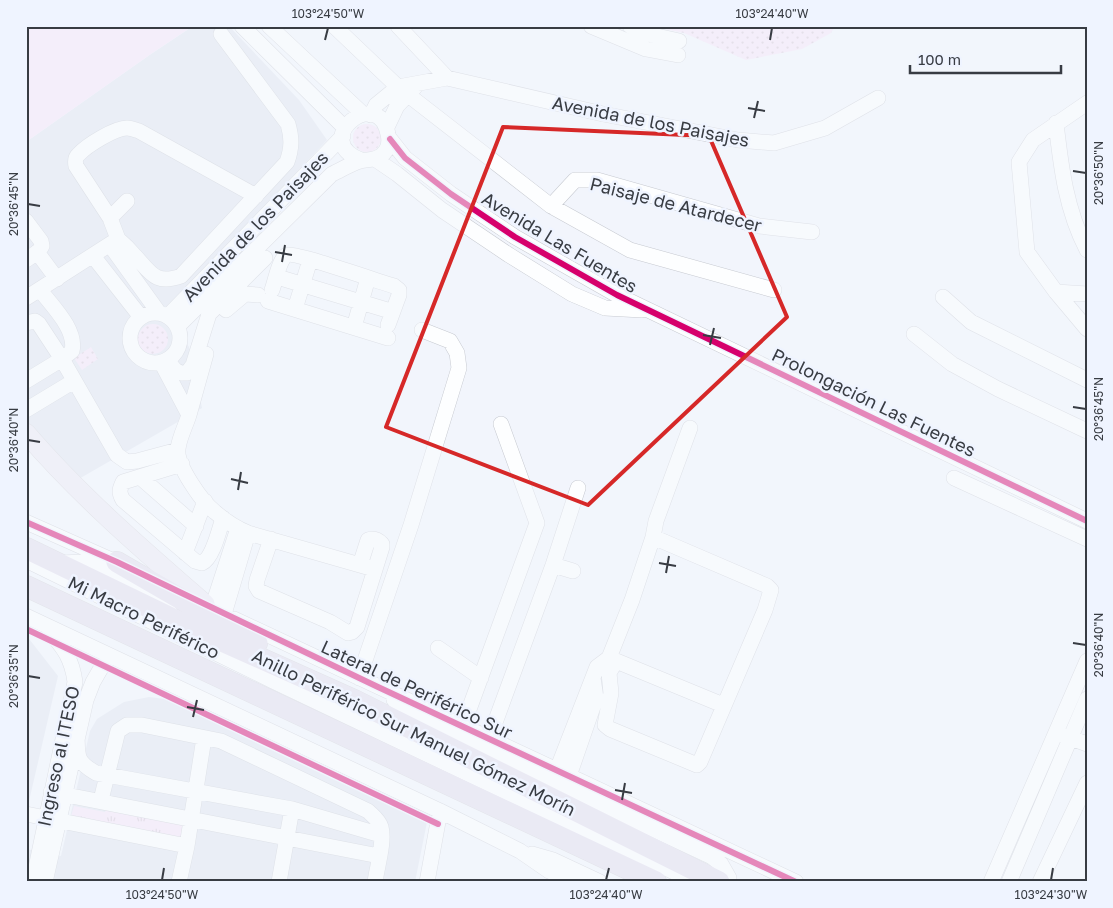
<svg xmlns="http://www.w3.org/2000/svg" width="1113" height="908" viewBox="0 0 1113 908" font-family="'Golos Text',sans-serif">
	<style>
		.built { fill: #dfe5f0 }
		.grass { fill: url(#grass-dots) }
		.park { fill: url(#park-tufts) }
		.garden { fill: #f6e5f8 }
		.lines { fill: none; stroke-linecap: round; stroke-linejoin: round }
		.minor-casing { stroke: #c7cad1; stroke-width: 16 }
		.major-casing { stroke: #cfd0d5; stroke-width: 20 }
		.highway-casing { stroke: #cfd0d5; stroke-width: 22 }
		.minor { stroke: #fdfeff; stroke-width: 15 }
		.major { stroke: #ece9f4; stroke-width: 19 }
		.highway { stroke: #e1dcec; stroke-width: 21 }
		.cycleway-casing { stroke: #eff4ff; stroke-width: 9 }
		.cycleway { stroke: #d6006c; stroke-width: 6 }
		.marked { fill: none; stroke: #d62828; stroke-width: 4; stroke-linejoin: round }
		.ticks { fill: none; stroke: #383c43; stroke-width: 2 }
		.labels { text-anchor: middle; dominant-baseline: central; stroke-width: 5; stroke-linejoin: round; paint-order: stroke }
		.street-label { font-size: 18px; fill: #383c43; stroke: #eff4ff }
		.neatline { fill: none; stroke: #383c43; stroke-width: 2 }
		.ticks-label { font-size: 12px; text-anchor: middle; fill: #383c43 }
	</style>
	<defs>
		<pattern id="grass-dots" width="8" height="8" patternUnits="userSpaceOnUse" patternTransform="scale(1.25)"><rect width="8" height="8" fill="#f6e5f8"/><path d="M2 2h.1M6 6h.1" fill="none" stroke="#d4c5d6" stroke-width="1.8" stroke-linecap="round"/></pattern>
		<pattern id="park-tufts" width="24" height="20" patternUnits="userSpaceOnUse" patternTransform="scale(1.25)"><rect width="24" height="20" fill="#f6e5f8"/><path d="M3 7l-1-3M5 7V3M7 7l1-3M15 17l-1-3M17 17v-4M19 17l1-3" fill="none" stroke="#d4c5d6"/></pattern>
	</defs>
	<rect width="100%" height="100%" fill="#f2f5fc"/>
	<!-- built -->
	<path class="built" d="M193,26H229L299,100L327,140L169,308L160,307L189,347L202,408L77,480H69L26,422V142L151,54Z
		M26,635L58,676L26,814Z
		M149,697L165,699L427,822L415,882H26V849L61,856L90,731L97,719L124,702Z"/>
	<!-- grass -->
	<path class="grass" d="M651,26H835L831,33L802,49L746,60L684,33Z
		M353 138a14 14 0 1 1 28 0a14 14 0 1 1-28 0Z
		M138 339a15 15 0 1 1 30 0a15 15 0 1 1-30 0Z
		M91,347L98,359L82,370L74,358Z"/>
	<!-- park -->
	<path class="park" d="M74,806L105,812L106,809L185,825L181,838L69,823Z"/>
	<!-- garden -->
	<path class="garden" d="M26,26H193L151,54L26,142Z"/>
	<g class="lines">
		<!-- minor casing -->
		<g class="minor-casing">
			<path id="minor" d="M242,26L345,128
				M269,26L363,114
				M334,26L398,87L551,206L630,250L774,290
				M398,26L447,78
				M591,26L646,49L678,55
				M630,26L648,34L679,41
				M1087,103L1033,140L1019,162L1027,252L1056,292L1087,329
				M371,115L376,105L398,87L447,78L603,114L738,140L774,143L825,128L878,98
				M1056,123C1061,167 1066,210 1087,250
				M387,127L397,106L415,87
				M390,139L405,158L451,194L515,237L617,295L1087,521
				M375,159L397,174L442,210L509,255L572,294L605,308L642,310
				M551,206L575,180H597L759,226L812,232
				M110,218L127,201
				M26,221L41,241L42,246L39,251L26,260
				M118,239L110,218L76,166C75,161 75,158 78,155C87,145 115,128 127,128C131,128 136,130 139,131L256,196
				M110,245L159,313
				M37,252L57,279
				M93,256L140,316
				M284,279L387,310
				M40,290C53,307 77,330 72,351L62,359L117,455L127,462L137,461L178,450
				M272,290C275,282 280,257 287,255C294,252 380,282 394,286L399,290V295L388,325
				M1056,292L1087,294
				M943,297L971,322L1087,380
				M26,298L118,239C124,244 130,250 135,256C151,273 155,285 181,276L287,162C292,148 292,138 288,124L221,34
				M268,301L388,338
				M295,309L310,260
				M226,310L245,294L258,295
				M130 338a25 25 0 1 1 50 0a25 25 0 1 1-50 0Z
				M168,316L343,136
				M26,323L35,321L39,324L62,359L26,381
				M178,326L332,174C341,170 350,164 360,161C368,159 375,161 382,155C388,150 390,142 388,134C378,84 309,140 361,160
				M354,327L368,278
				M914,334L952,364L998,389L1087,431
				M168,360C173,368 176,374 187,373L193,365L209,314L265,258
				M161,362L189,415C186,425 179,438 178,449C176,465 202,502 215,512C224,520 236,528 248,533L374,569
				M26,410L74,381
				M189,415L206,354
				M182,464L123,482C119,490 119,493 123,500L195,561L202,563C213,558 219,530 223,518
				M140,477L196,526
				M954,478L1087,539
				M26,522L125,566
				M271,539L257,580L256,586L259,591L330,622L348,633L352,632L357,627L382,547V544C378,540 373,538 368,540L360,565
				M185,553L205,501
				M26,560L273,681L695,882
				M60,563L85,562L151,593L171,614
				M553,565L573,571
				M212,608L238,528
				M224,614L248,533
				M26,616L440,811L520,851L549,871L574,882
				M234,619L796,882
				M438,648L481,678
				M609,658L723,705
				M616,661L609,673L611,693L605,725L610,729L697,765L700,762L765,610L771,590L767,586L653,537
				M359,678L411,525L459,368L457,353L450,341L422,330
				M394,700L412,716L712,857L721,864L729,878
				M463,726L537,523L501,424
				M77,734C78,756 75,761 96,773L292,809L381,835
				M1060,734L1087,744
				M489,739L553,565L578,488
				M557,770L597,667L609,658L632,600L653,537L656,521L690,428
				M569,776L596,698L593,678
				M51,792L379,856
				M101,800L118,731L127,725H142L221,741L368,811C373,816 379,820 381,827C385,841 377,867 375,882
				M26,814L187,846
				M532,854L553,860L600,882
				M33,882L75,682C72,659 64,648 49,631
				M45,882L86,700L93,682L108,656
				M179,882L187,846L204,738
				M279,882L292,809
				M427,882L440,811
				M991,882L1087,661
				M1009,882L1087,699
				M1040,882L1087,783"/>
		</g>
		<!-- major casing -->
		<g class="major-casing">
			<path id="major" d="M26,433C80,496 143,550 205,604"/>
		</g>
		<!-- highway casing -->
		<g class="highway-casing">
			<path id="highway" d="M26,548L177,621L354,700L719,882
				M117,562L257,643
				M26,586L656,882"/>
		</g>
		<!-- minor -->
		<use href="#minor" class="minor"/>
		<!-- major -->
		<use href="#major" class="major"/>
		<!-- highway -->
		<use href="#highway" class="highway"/>
		<!-- cycleway casing -->
		<g class="cycleway-casing">
			<path id="cycleway" d="M390,139L405,158L451,194L515,237L617,295L1087,521
				M26,522L117,562L378,687L796,882
				M26,629L438,824"/>
		</g>
		<!-- cycleway -->
		<use href="#cycleway" class="cycleway"/>
	</g>
	<!-- marked area -->
	<path d="M0 0H1113V908H0ZM503,127L709,136L787,317L588,505L386,427Z" fill="#f2f5fc" fill-opacity=".55" fill-rule="evenodd"/>
	<path class="marked" d="M503,127L709,136L787,317L588,505L386,427Z"/>
	<!-- ticks -->
	<path class="ticks" d="M325,40L328,28M770,40L772,28M748,108L765,111M754,118L758,101M1073,171L1086,173M28,204L40,206M275,252L292,255M282,262L285,245M703,335L721,338M710,345L714,328M1073,407L1086,409M28,440L40,442M231,479L248,483M238,490L241,472M659,563L676,566M666,573L669,556M1073,643L1086,645M28,676L40,678M187,707L204,710M193,717L197,700M615,790L632,793M622,800L625,783M162,880L164,868M606,880L609,868M1051,880L1053,868"/>
	<g class="labels">
		<!-- street labels -->
		<g class="street-label">
			<text transform="translate(651 121) rotate(11)">Avenida de los Paisajes</text>
			<text transform="translate(676 204) rotate(14)">Paisaje de Atardecer</text>
			<text transform="translate(255 226) rotate(-46)">Avenida de los Paisajes</text>
			<text transform="translate(560 242) rotate(31)">Avenida Las Fuentes</text>
			<text transform="translate(874 402) rotate(26)">Prolongación Las Fuentes</text>
			<text transform="translate(144 617) rotate(26)">Mi Macro Periférico</text>
			<text transform="translate(417 689) rotate(25)">Lateral de Periférico Sur</text>
			<text transform="translate(414 732) rotate(26)">Anillo Periférico Sur Manuel Gómez Morín</text>
			<text transform="translate(58 756) rotate(-78)">Ingreso al ITESO</text>
		</g>
	</g>
	<!-- border -->
	<rect width="1113" height="908" fill="none" stroke="#eff4ff" stroke-width="55"/>
	<!-- scale -->
	<path d="M910 65v8h151v-8" fill="none" stroke="#383c43" stroke-width="2.5"/>
	<text x="918" y="65" font-size="15" fill="#383c43" stroke="#eff4ff" stroke-width="4" paint-order="stroke">100 m</text>
	<rect x="28" y="28" width="1058" height="852" class="neatline"/>
	<g class="ticks-label">
		<text x="328" y="18">103°24'50"W</text>
		<text x="772" y="18">103°24'40"W</text>
		<text transform="translate(1099 173) rotate(-90)" y="4">20°36'50"N</text>
		<text transform="translate(14 204) rotate(-90)" y="4">20°36'45"N</text>
		<text transform="translate(1099 409) rotate(-90)" y="4">20°36'45"N</text>
		<text transform="translate(14 440) rotate(-90)" y="4">20°36'40"N</text>
		<text transform="translate(1099 645) rotate(-90)" y="4">20°36'40"N</text>
		<text transform="translate(14 676) rotate(-90)" y="4">20°36'35"N</text>
		<text x="162" y="899">103°24'50"W</text>
		<text x="606" y="899">103°24'40"W</text>
		<text x="1051" y="899">103°24'30"W</text>
	</g>
</svg>
